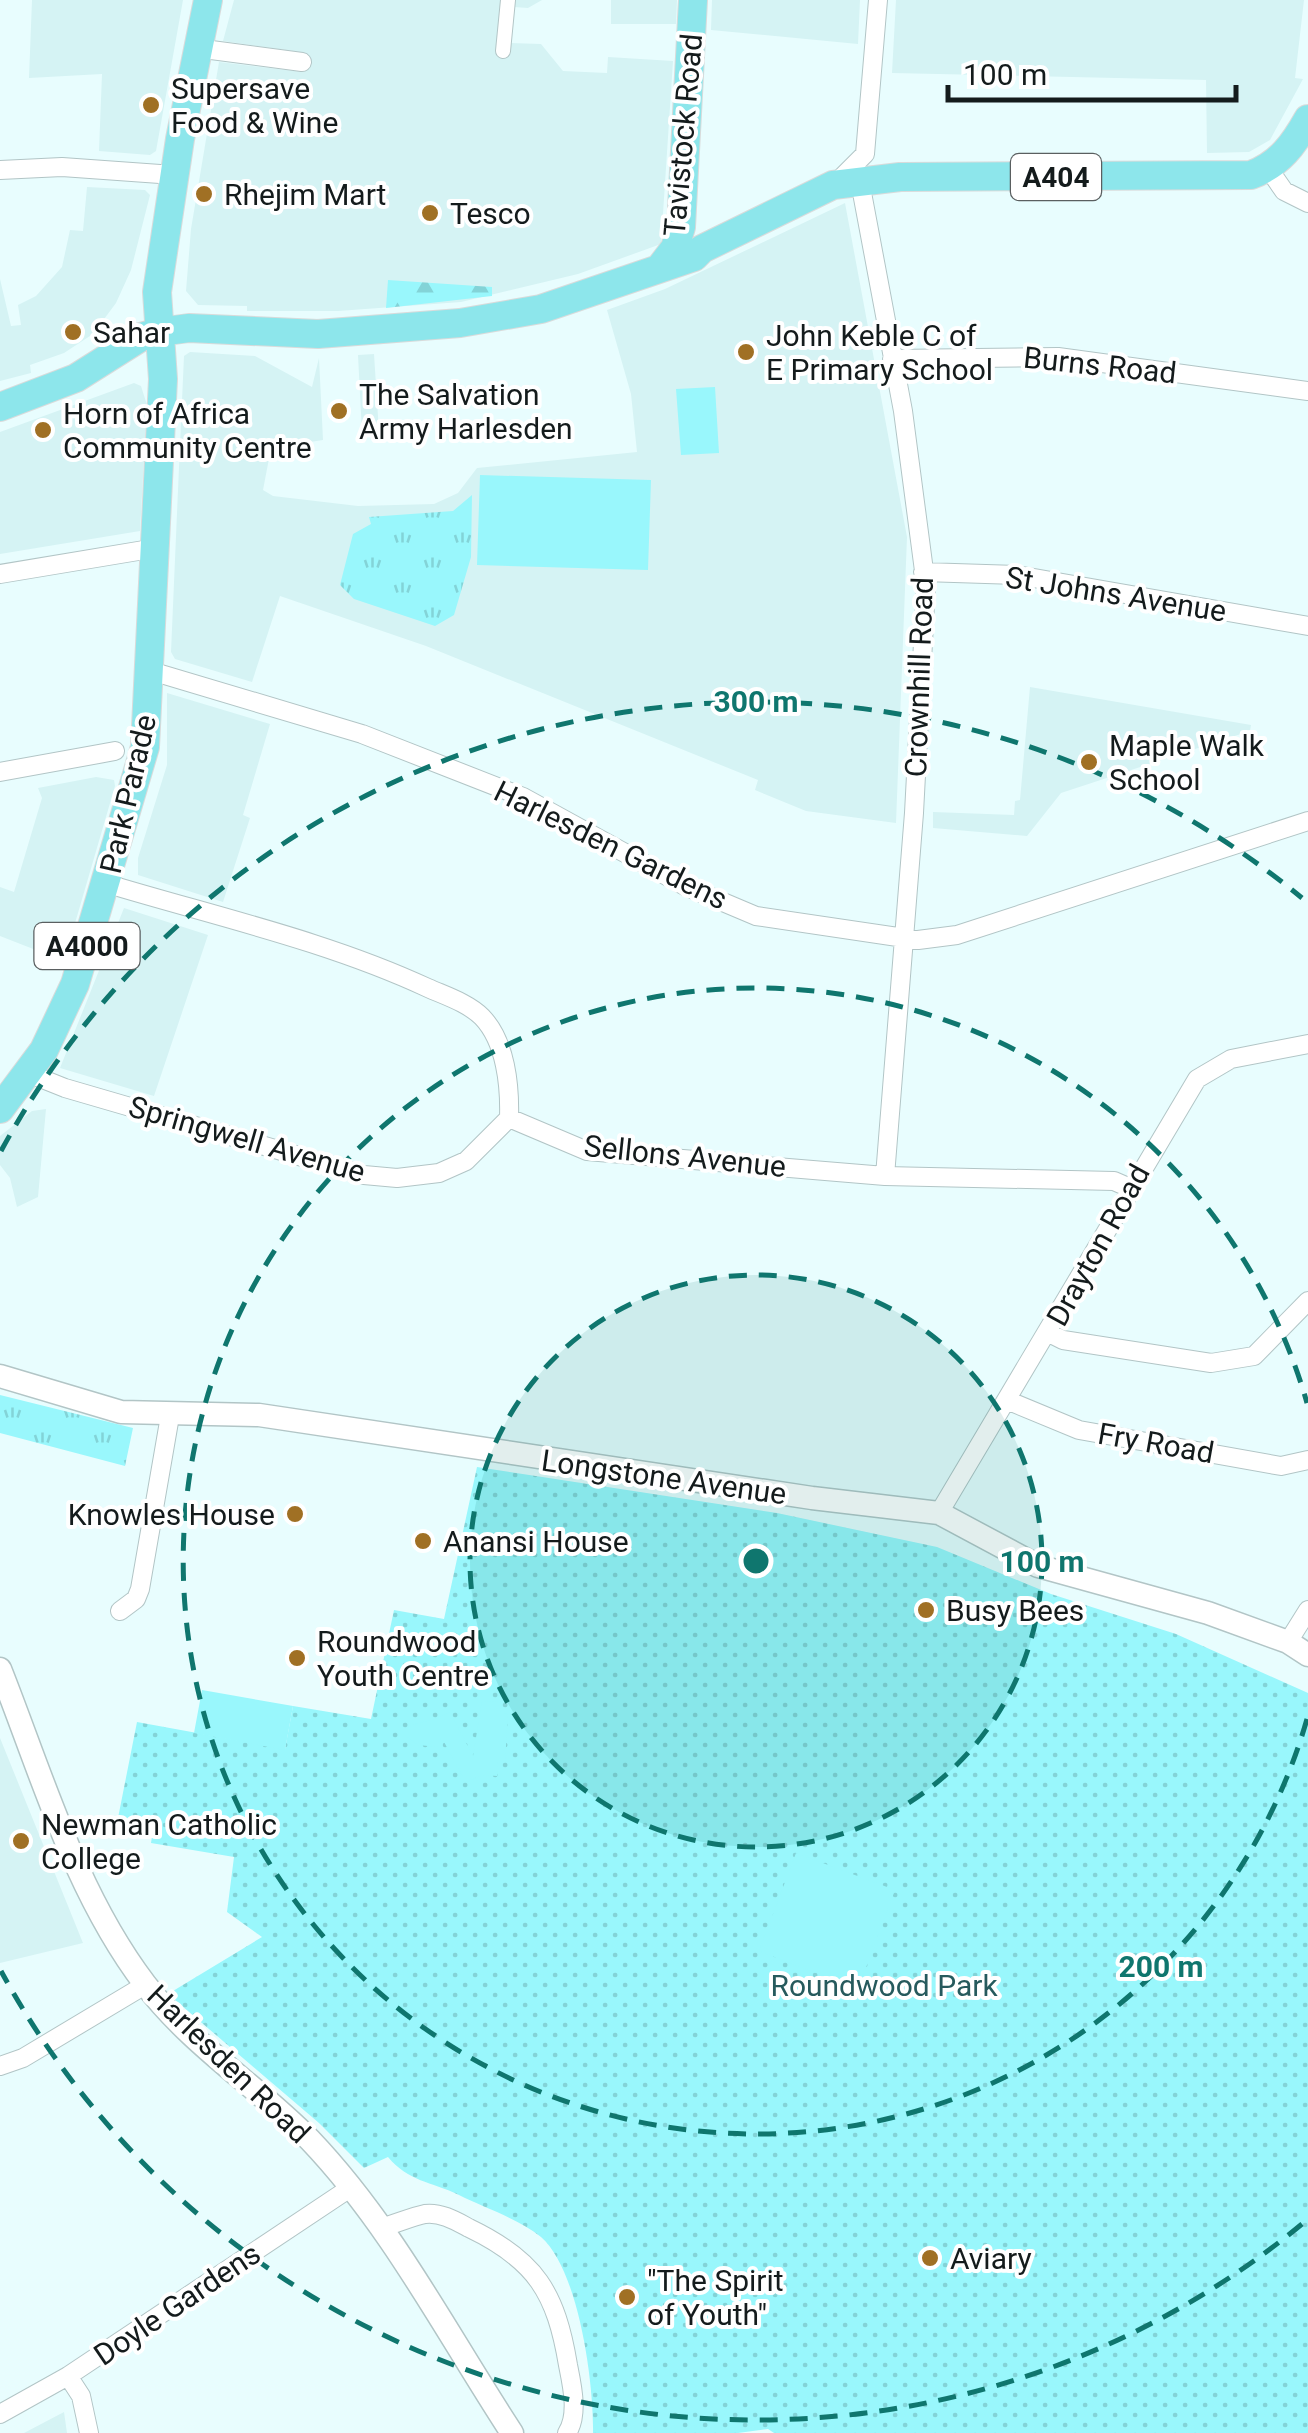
<svg xmlns="http://www.w3.org/2000/svg" width="1308" height="2433" viewBox="0 0 1308 2433" font-family="Roboto,sans-serif">
	<style>
		.built { fill: #d5f3f4 }
		.grass { fill: url(#grass-tufts) }
		.forest { fill: url(#forest-firs) }
		.park { fill: url(#park-dots) }
		.pitch { fill: #99f7fc }
		.lines { fill: none; stroke-linecap: round; stroke-linejoin: round }
		.pedestrian-casing { stroke: #b2c5c6; stroke-width: 16 }
		.minor-casing { stroke: #b2c5c6; stroke-width: 20 }
		.tertiary-casing { stroke: #b2c5c6; stroke-width: 25 }
		.primary-casing { stroke: #d9dbdb; stroke-width: 30 }
		.pedestrian { stroke: #fff; stroke-width: 14 }
		.minor { stroke: #fff; stroke-width: 18 }
		.tertiary { stroke: #fff; stroke-width: 22 }
		.primary { stroke: #8de6eb; stroke-width: 28 }
		.ring { fill: none; stroke: #0f766e; stroke-width: 5; stroke-dasharray: 18 12 }
		.poi-dot { fill: #a07024; stroke: #fff; stroke-width: 4 }
		.labels { text-anchor: middle; dominant-baseline: central; stroke-width: 8; stroke-linejoin: round; paint-order: stroke }
		.shield { fill: #fff; stroke: #5a5f60; stroke-width: 2.5 }
		.shield-label { font-size: 28px; font-weight: bold; fill: #141b1c }
		.poi-label { font-size: 30px; fill: #141b1c; stroke: #fff; text-anchor: start }
		.street-label { font-size: 30px; fill: #141b1c; stroke: #fff }
		.park-label { font-size: 30px; fill: #265a5d; stroke: #fff }
		.centre { fill: #0f766e; stroke: #fff; stroke-width: 5 }
		.ring-label { font-size: 30px; text-anchor: middle; font-weight: bold; fill: #0f766e; stroke: #fff; stroke-width: 8; stroke-linejoin: round; paint-order: stroke }
	</style>
	<defs>
		<pattern id="grass-tufts" width="24" height="20" patternUnits="userSpaceOnUse" patternTransform="scale(2.5)"><rect width="24" height="20" fill="#99f7fc"/><path d="M3 7l-1-3M5 7V3M7 7l1-3M15 17l-1-3M17 17v-4M19 17l1-3" fill="none" stroke="#83d3d7"/></pattern>
		<pattern id="forest-firs" width="22" height="20" patternUnits="userSpaceOnUse" patternTransform="scale(2.5)"><rect width="22" height="20" fill="#99f7fc"/><path d="M5 1l3.5 6h-7zM16 11l3.5 6h-7z" fill="#83d3d7"/></pattern>
		<pattern id="park-dots" width="8" height="8" patternUnits="userSpaceOnUse" patternTransform="scale(2.5)"><rect width="8" height="8" fill="#99f7fc"/><path d="M2 2h.1M6 6h.1" fill="none" stroke="#83d3d7" stroke-width="1.8" stroke-linecap="round"/></pattern>
	</defs>
	<rect width="100%" height="100%" fill="#e8fdfe"/>
	<!-- built -->
	<path class="built" d="M32,0H183L156,151L150,155L99,151L102,74L29,78Z
		M234,0H542L528,8L514,7L510,43L541,44L563,71L607,73L608,57L673,61L661,244L578,274L461,302L338,311H247V306L198,305L186,291L191,229L219,62L303,72L300,52L223,41Z
		M611,0H677L676,24H611Z
		M712,0H860L858,44L711,30Z
		M896,0H1304L1295,78L1303,79L1270,140L1249,152L1207,153L1206,80L892,73Z
		M87,187L145,190L150,195L131,270L116,303L93,334L64,353L30,365L31,373L0,381V279L11,326L21,325L18,305L36,296L62,267L70,230L83,231Z
		M845,203L907,537L896,823L806,811L755,790L758,780L426,646L280,596L252,682L175,659L171,652L178,490L184,356L190,352L255,356L312,387L319,358L323,440L271,448L263,490L273,496L358,506L434,504L458,493L477,468L637,452L631,394L607,310L665,289Z
		M374,354L379,432L362,433L358,355Z
		M134,383L141,386L147,405L140,531L0,554V432Z
		M1030,687L1251,725L1250,731L1061,793L1027,836L933,828V812L1014,815L1015,801L1020,800Z
		M167,693L270,724L243,815L250,818L223,902L138,875V858L167,765Z
		M96,777L114,780L115,786L64,961L0,936V887L14,892L42,798L38,788Z
		M124,908L208,935L154,1096L60,1068Z
		M46,1109L38,1197L17,1207L10,1178L0,1165V1136L32,1111Z
		M0,1738L83,1943L0,1963Z
		M64,2412L67,2433H24Z"/>
	<!-- grass -->
	<path class="grass" d="M472,495L471,557L454,615L435,626L354,599L340,585L353,534L371,524L369,517L453,511Z
		M0,1395L133,1428L125,1466L0,1433Z"/>
	<!-- forest -->
	<path class="forest" d="M388,280L492,287V296L386,308Z"/>
	<!-- park -->
	<path class="park" d="M477,1467L777,1513L937,1547L1051,1594L1176,1634L1308,1693V2433H774L768,2429L738,2433H593C594,2384 579,2270 541,2237C519,2219 485,2208 459,2195C430,2181 409,2182 388,2157L364,2168L319,2123L168,1994L262,1937L227,1912L234,1857L151,1843L154,1824L118,1818L137,1722L285,1749L293,1706L371,1719L394,1610L444,1619Z"/>
	<!-- pitch -->
	<path class="pitch" d="M715,387L719,453L681,455L676,389Z
		M480,475L651,480L648,570L477,565Z
		M202,1690L293,1706L285,1750L194,1733Z
		M482,1701L501,1702L500,1713L508,1714L505,1762H498L497,1776L481,1775L466,1783L443,1740L438,1738V1747L418,1745L406,1736V1728C419,1721 435,1721 450,1712L473,1756Z
		M796,1853L895,1890L858,1989L759,1951Z"/>
	<g class="lines">
		<!-- pedestrian casing -->
		<g class="pedestrian-casing">
			<path id="pedestrian" d="M503,51L508,0"/>
		</g>
		<!-- minor casing -->
		<g class="minor-casing">
			<path id="minor" d="M196,48L302,62
				M1268,168L1284,191L1308,203
				M0,170L62,167L174,175
				M837,182L865,154L878,0
				M860,182L903,411L926,586L914,813L885,1176
				M892,359L1058,357L1308,391
				M923,572L1017,575L1308,626
				M0,574L156,548
				M151,671L362,734L523,797L685,886L756,916L918,940L957,935L1308,821
				M0,772L115,751
				M108,884C214,916 327,941 428,988C446,996 468,1003 482,1017C506,1042 510,1086 509,1118
				M30,1074L65,1088L364,1175L397,1178L439,1173L466,1161L509,1118
				M509,1118L587,1151L885,1176L1114,1181L1130,1188
				M1049,1333L1063,1340L1211,1363L1254,1356L1308,1301
				M1009,1401L1079,1430L1281,1466L1308,1460
				M939,1513L1197,1079L1231,1059L1308,1044
				M120,1611L136,1599L140,1589L170,1416
				M1288,1642L1308,1610
				M0,2066L23,2058L145,1985
				M380,2228C395,2224 411,2217 425,2214C441,2212 456,2221 469,2228C536,2260 556,2293 568,2365C572,2385 579,2415 567,2433
				M68,2376L81,2396L89,2433
				M0,2414L68,2376L350,2188"/>
		</g>
		<!-- tertiary casing -->
		<g class="tertiary-casing">
			<path id="tertiary" d="M0,1376L121,1412L259,1415L812,1498L939,1513L1038,1566L1208,1613L1288,1642L1308,1655
				M0,1669C42,1775 75,1892 145,1984C191,2045 257,2086 310,2140C392,2226 447,2334 512,2433"/>
		</g>
		<!-- primary casing -->
		<g class="primary-casing">
			<path id="primary" d="M662,265L675,248L681,227L693,0
				M0,407L76,378L141,337L159,332L189,328L318,334L460,323L541,309L694,257L702,249L833,185L900,177L1251,175C1280,164 1294,144 1308,119
				M0,1109L44,1050L75,984L145,747L163,379L157,292L180,139L208,0"/>
		</g>
		<!-- pedestrian -->
		<use href="#pedestrian" class="pedestrian"/>
		<!-- minor -->
		<use href="#minor" class="minor"/>
		<!-- tertiary -->
		<use href="#tertiary" class="tertiary"/>
		<!-- primary -->
		<use href="#primary" class="primary"/>
	</g>
	<!-- distance rings -->
	<circle cx="756" cy="1561" r="286" fill="#0f766e" fill-opacity=".12"/>
	<g class="ring">
		<circle cx="756" cy="1561" r="286"/>
		<path d="M1307 1719A573 573 0 1 1 1307 1403"/>
		<path d="M1302 2224A859 859 0 0 1 1 1971M1 1151A859 859 0 0 1 1302 898"/>
	</g>
	<!-- markers -->
	<g class="poi-dot">
		<circle cx="151" cy="105" r="10"/>
		<circle cx="204" cy="194" r="10"/>
		<circle cx="430" cy="213" r="10"/>
		<circle cx="73" cy="332" r="10"/>
		<circle cx="746" cy="352" r="10"/>
		<circle cx="339" cy="411" r="10"/>
		<circle cx="43" cy="430" r="10"/>
		<circle cx="1089" cy="762" r="10"/>
		<circle cx="295" cy="1514" r="10"/>
		<circle cx="423" cy="1541" r="10"/>
		<circle cx="926" cy="1610" r="10"/>
		<circle cx="297" cy="1658" r="10"/>
		<circle cx="21" cy="1841" r="10"/>
		<circle cx="930" cy="2258" r="10"/>
		<circle cx="627" cy="2297" r="10"/>
	</g>
	<g class="labels">
		<!-- shield labels -->
		<g class="shield">
			<rect x="1011" y="154" width="90" height="46" rx="8"/>
			<rect x="34.5" y="923" width="105" height="46" rx="8"/>
		</g>
		<g class="shield-label">
			<text x="1056" y="177">A404</text>
			<text x="87" y="946">A4000</text>
		</g>
		<!-- poi labels -->
		<g class="poi-label">
			<text x="171" y="88">Supersave<tspan x="171" dy="34">Food &amp; Wine</tspan></text>
			<text x="224" y="194">Rhejim Mart</text>
			<text x="450" y="213">Tesco</text>
			<text x="93" y="332">Sahar</text>
			<text x="766" y="335">John Keble C of<tspan x="766" dy="34">E Primary School</tspan></text>
			<text x="359" y="394">The Salvation<tspan x="359" dy="34">Army Harlesden</tspan></text>
			<text x="63" y="413">Horn of Africa<tspan x="63" dy="34">Community Centre</tspan></text>
			<text x="1109" y="745">Maple Walk<tspan x="1109" dy="34">School</tspan></text>
			<text x="275" y="1514" text-anchor="end">Knowles House</text>
			<text x="443" y="1541">Anansi House</text>
			<text x="946" y="1610">Busy Bees</text>
			<text x="317" y="1641">Roundwood<tspan x="317" dy="34">Youth Centre</tspan></text>
			<text x="41" y="1824">Newman Catholic<tspan x="41" dy="34">College</tspan></text>
			<text x="950" y="2258">Aviary</text>
			<text x="647" y="2280">"The Spirit<tspan x="647" dy="34">of Youth"</tspan></text>
		</g>
		<!-- street labels -->
		<g class="street-label">
			<text transform="translate(683 135) rotate(-85)">Tavistock Road</text>
			<text transform="translate(1100 365) rotate(6)">Burns Road</text>
			<text transform="translate(1116 594) rotate(9)">St Johns Avenue</text>
			<text transform="translate(919 677) rotate(-88)">Crownhill Road</text>
			<text transform="translate(128 794) rotate(-77)">Park Parade</text>
			<text transform="translate(611 845) rotate(26)">Harlesden Gardens</text>
			<text transform="translate(247 1139) rotate(16)">Springwell Avenue</text>
			<text transform="translate(685 1156) rotate(6)">Sellons Avenue</text>
			<text transform="translate(1098 1245) rotate(-61)">Drayton Road</text>
			<text transform="translate(1156 1443) rotate(10)">Fry Road</text>
			<text transform="translate(664 1477) rotate(8)">Longstone Avenue</text>
			<text transform="translate(229 2064) rotate(44)">Harlesden Road</text>
			<text transform="translate(177 2304) rotate(-34)">Doyle Gardens</text>
		</g>
		<!-- park labels -->
		<g class="park-label">
			<text x="884" y="1985">Roundwood Park</text>
		</g>
	</g>
	<circle cx="756" cy="1561" r="15" class="centre"/>
	<g class="ring-label">
		<text x="756" y="712">300 m</text>
		<text x="1042" y="1572">100 m</text>
		<text x="1161" y="1977">200 m</text>
	</g>
	<!-- scale -->
	<path d="M948 85v15h288v-15" fill="none" stroke="#141b1c" stroke-width="5"/>
	<text x="963" y="85" font-size="30" fill="#141b1c" stroke="#ffffff" stroke-width="8" paint-order="stroke">100 m</text>
</svg>
